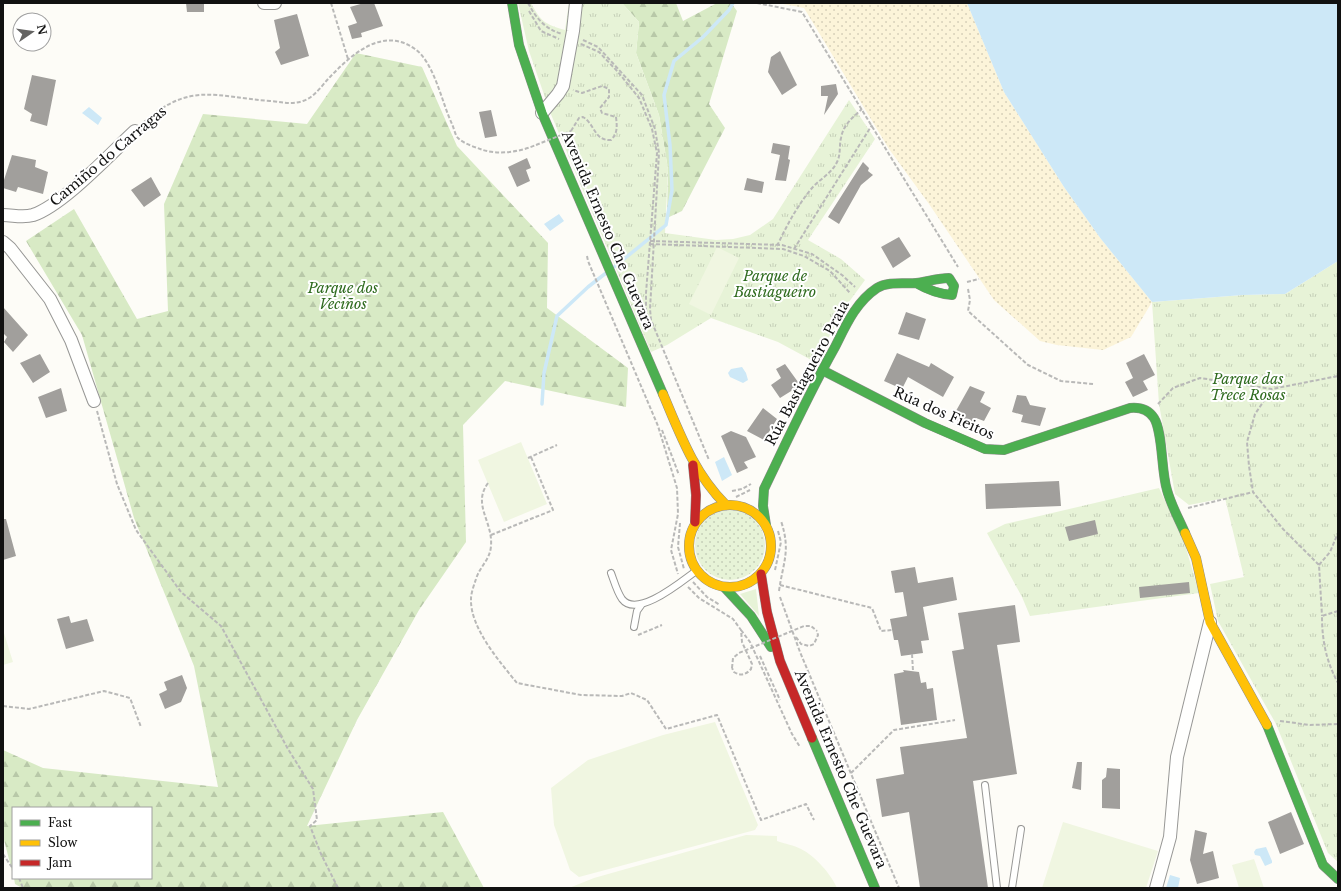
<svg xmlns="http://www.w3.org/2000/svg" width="1341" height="891" viewBox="0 0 1341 891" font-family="'Libre Baskerville',serif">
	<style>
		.grass { fill: #e7f3d7 }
		.forest { fill: url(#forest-firs) }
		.sand { fill: url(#sand-dots) }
		.park { fill: url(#park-tufts) }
		.garden { fill: url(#garden-dots) }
		.pitch { fill: #f0f6e1 }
		.water { fill: #cde8f7 }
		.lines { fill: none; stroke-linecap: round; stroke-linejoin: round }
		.stream { stroke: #cde8f7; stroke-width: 3.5 }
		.building { fill: #a19f9c }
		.lane-casing { stroke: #979795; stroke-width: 8 }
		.street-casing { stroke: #979795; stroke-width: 14 }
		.fast-casing { stroke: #8e8d8b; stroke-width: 10 }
		.slow-casing { stroke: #8e8d8b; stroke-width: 10 }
		.jam-casing { stroke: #8e8d8b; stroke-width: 10 }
		.path { stroke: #b9b9b8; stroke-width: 2; stroke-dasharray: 4 2; stroke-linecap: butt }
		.lane { stroke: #fffffe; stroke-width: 6 }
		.street { stroke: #fffffe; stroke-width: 12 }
		.fast { stroke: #4caf50; stroke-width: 9 }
		.slow { stroke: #ffc107; stroke-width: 9 }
		.jam { stroke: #c62828; stroke-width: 9 }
		.path-bridge { stroke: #b9b9b8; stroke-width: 2; stroke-dasharray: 4 2; stroke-linecap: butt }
		.labels { text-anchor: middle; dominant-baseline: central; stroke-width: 4; stroke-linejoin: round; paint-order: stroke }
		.street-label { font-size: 14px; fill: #111; stroke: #fff }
		.park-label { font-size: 14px; font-style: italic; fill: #2f6b1f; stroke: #fff }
	</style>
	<defs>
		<pattern id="forest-firs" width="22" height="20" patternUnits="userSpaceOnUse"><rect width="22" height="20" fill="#d8eac5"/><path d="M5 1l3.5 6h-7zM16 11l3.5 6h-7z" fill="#b8c8a8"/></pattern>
		<pattern id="sand-dots" width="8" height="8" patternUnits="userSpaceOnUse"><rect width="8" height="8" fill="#fcf4d9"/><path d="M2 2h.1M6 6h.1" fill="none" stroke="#d7d0b9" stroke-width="1.8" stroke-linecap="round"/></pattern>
		<pattern id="park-tufts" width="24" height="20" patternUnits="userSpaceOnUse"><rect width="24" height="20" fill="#e7f3d7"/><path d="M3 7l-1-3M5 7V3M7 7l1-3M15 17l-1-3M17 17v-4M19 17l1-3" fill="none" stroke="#c5cfb8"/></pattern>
		<pattern id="garden-dots" width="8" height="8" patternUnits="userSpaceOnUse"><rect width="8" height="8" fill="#e7f3d7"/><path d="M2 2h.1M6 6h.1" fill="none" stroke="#c5cfb8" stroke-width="1.8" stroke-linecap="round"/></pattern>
	</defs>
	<rect width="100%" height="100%" fill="#fdfcf7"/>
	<!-- grass -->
	<path class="grass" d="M756,589L759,616L740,594Z"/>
	<!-- forest -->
	<path class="forest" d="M622,3H676L683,21L717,3H731L737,11L709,104L725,128L682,211L667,218L668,169L659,115L636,53L639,22Z
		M356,53L422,67L457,146L548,243L547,308L628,368L626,407L505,381L463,425L466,542L419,610L357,720L307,826L443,812L484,888H22L15,884L14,878H151V808H13V875L3,836V750L43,768L218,787L194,666L134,518L82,335L26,241L74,209L137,319L168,311L164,204L203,114L307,124Z"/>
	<!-- sand -->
	<path class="sand" d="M778,3H967L1004,92L1064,187L1101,239L1152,302L1131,337L1103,350L1057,345L1040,341L994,300L929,204L889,149L804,8Z"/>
	<!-- park -->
	<path class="park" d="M518,3H531C541,22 545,24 565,30L569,3H622L639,22L636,53L659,115L668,169L665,233L716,240L733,239L750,235L773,219L849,100L875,139L808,240L841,259L865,280L846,306L815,362L778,342L711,318L667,345L651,352L550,112L529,51Z
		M1338,261V862L1328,853L1276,724L1218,621L1210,584L1244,577L1225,498L1189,505L1175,494L1159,404L1152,302L1243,295L1285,294Z
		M1159,488L1184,541L1199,593L1030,616L1022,597L987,533L1005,524Z"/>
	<!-- garden -->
	<path class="garden" d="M695 545a35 35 0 1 1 70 0a35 35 0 1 1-70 0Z"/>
	<!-- pitch -->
	<path class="pitch" d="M717,247L739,258L711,315L689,304Z
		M521,442L547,504L504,522L478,460Z
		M3,633H4L13,662L3,665Z
		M715,722L758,825L755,830L579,877L570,870L554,825L551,788L588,760L663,735Z
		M1063,822L1158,851L1146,888H1042Z
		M746,835L777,836V841C785,844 794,845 801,849C815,856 831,874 837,888H569L594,878Z
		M1254,859L1264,888H1239L1232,865Z"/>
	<!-- water -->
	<path class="water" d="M967,3H1338V261L1285,294L1243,295L1152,302L1101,239L1064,187L1004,92Z
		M89,107L102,118L98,125L82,113Z
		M559,214L564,221L550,231L544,224Z
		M742,367L746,373L748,380L743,383L730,377L728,373L731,369Z
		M724,457L732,475L722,481L715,462Z
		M1266,847L1272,861V863L1265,866L1260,856L1255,855L1254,852L1256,849Z
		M1170,875L1180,878L1178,888H1166Z"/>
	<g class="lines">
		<!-- stream -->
		<path class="stream" d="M614,267L666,225L672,190L670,145L664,95L674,61L703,37L729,10L733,3
			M542,404L544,373L557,316L588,287L606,273"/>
	</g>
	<!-- building -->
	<path class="building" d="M186,3H204V12H187Z
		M364,3H374L383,26L361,33L362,37L352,39L348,26L357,23L350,7Z
		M297,14L309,56L281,65L275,52L280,48L274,20Z
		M780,51L797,85L782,95L768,72L771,57Z
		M32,75L56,80L47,126L30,121L32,114L24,109Z
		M836,84L838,94L824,115L828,96H821V86Z
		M491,110L497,136L485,138L479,112Z
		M773,143L790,146L788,159L790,160L786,181L775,180L780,155L771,153Z
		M12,155L36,160L35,167L48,172L43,194L18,187L16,192L3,188V183Z
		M527,158L531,168L526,170L530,181L517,187L508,167Z
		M863,162L869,168L868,171L873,175L861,185L839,224L828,217Z
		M151,177L161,195L144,207L131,190Z
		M747,178L764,182L762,193L744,190Z
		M899,237L911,256L893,268L881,247Z
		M3,307L28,335L13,352L4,342L7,337L3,333Z
		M906,312L926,319L919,340L898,334Z
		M897,353L929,367L931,363L954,377L943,397L908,377L902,389L884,381Z
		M40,354L50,372L33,383L20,363Z
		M1144,354L1155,375L1143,381L1148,390L1133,397L1125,382L1133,378L1126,363Z
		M785,364L798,382L796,388L780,398L771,385L781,378L776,369Z
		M970,386L985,392L980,402L991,408L984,421L976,418L971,427L952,418Z
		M61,388L67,411L46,418L38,397Z
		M1017,395L1026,396L1030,405L1046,408L1040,426L1021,422L1023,415L1012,412Z
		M763,408L777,419L764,440L747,431Z
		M731,431L746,437L756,457L744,462L748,468L737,473L721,436Z
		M1059,481L1061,506L986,509L985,484Z
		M3,519H6L16,556L3,560Z
		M1095,520L1098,534L1069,541L1065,527Z
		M915,567L918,583L953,577L957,600L923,607L929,640L921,641L923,653L901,656L898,640H894L890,619L907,616L903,592L895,593L891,571Z
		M1189,582L1190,593L1140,598L1139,587Z
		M1015,605L1020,642L997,645L1017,774L973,781L988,888H920L909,812L882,817L876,779L904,774L900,747L967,738L952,651L964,649L958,613Z
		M69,616L71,623L87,619L94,641L66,649L57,619Z
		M903,670L919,672L921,683L926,682L927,689L933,688L937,720L901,725L894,674L904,672Z
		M182,675L187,688L181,702L165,709L159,694L167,690L164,682Z
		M1077,762H1082L1081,790L1072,788Z
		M1107,768L1120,769V809L1102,808V780L1106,777Z
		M1291,812L1304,844L1280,854L1268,822Z
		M1195,830L1207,833L1203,854L1213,851L1219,878L1197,884L1190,860Z"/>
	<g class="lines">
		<!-- lane casing -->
		<g class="lane-casing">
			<path id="lane" d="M611,573C614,581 617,592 622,599C637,619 682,581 696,571
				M634,627L637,611L642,604
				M985,785L997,888
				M1012,888L1021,829"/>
		</g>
		<!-- street casing -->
		<g class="street-casing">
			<path id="street" d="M264,3H275
				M542,113L558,94L563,86L573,31L576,3
				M3,215C13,215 23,218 33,215C63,205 111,153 135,131
				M3,242L10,248L50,299L71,340L94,401
				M1156,888L1170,837L1177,757L1210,622"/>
		</g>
		<!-- fast casing -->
		<g class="fast-casing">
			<path id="fast" d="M512,3L519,45L542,113L663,394
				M822,370L925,423L985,449L1004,450L1130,408C1140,407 1148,409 1154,418C1163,432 1161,471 1167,490C1171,505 1179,519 1185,533
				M766,525L763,506L764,489C787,441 809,393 835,347C846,325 856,302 877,288C888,281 904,284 916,283C927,282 937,278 949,278L954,286L952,295C939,294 928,290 916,283
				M725,588L751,616L771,647
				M1267,725L1323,865L1338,879
				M812,738L875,888"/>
		</g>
		<!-- slow casing -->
		<g class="slow-casing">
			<path id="slow" d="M663,394C680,434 694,473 725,504
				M689 546a41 41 0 1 1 82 0a41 41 0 1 1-82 0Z
				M1185,533L1196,558L1210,622L1267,725"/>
		</g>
		<!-- jam casing -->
		<g class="jam-casing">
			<path id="jam" d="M693,465L696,495L695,522
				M761,574L767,612L780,661L812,738"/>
		</g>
		<!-- path -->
		<path class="path" d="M331,3L348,59
			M528,3C536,18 545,29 562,34
			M757,3L802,12L958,267
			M529,11L541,31L559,39
			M583,40L598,47L642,95L655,129L659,153L650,309L651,320L709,460
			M581,44L599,52L618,72L639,98L652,129L657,153L646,293V310L650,325
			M143,123C190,81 215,97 270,101C282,102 292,105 303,101C315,97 322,85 330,77C352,54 383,26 415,49C434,62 442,103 452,124C454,128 455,135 458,138C464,144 475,147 483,150C500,155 519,152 536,145
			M571,131L579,118L583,117C595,124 594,141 611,140C618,133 617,126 616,117L602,113L600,108L609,97V89L602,86L582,93L573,90
			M650,241L782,245L812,254L842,275L855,287
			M650,244L783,249L804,256L830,271L850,293
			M777,246C787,225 797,206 812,188C820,179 832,173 837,162C841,154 839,146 841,138C843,125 853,117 862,109
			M794,249L872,125
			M587,256L588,261L658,426L677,488L678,514L671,550L678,574
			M967,282L979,279
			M968,289L970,300L968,311L1028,365L1061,381L1093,384
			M1272,389L1255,414L1247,442L1249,466L1253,492L1283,529L1319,565L1322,616
			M1158,404L1173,388L1200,378L1272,389L1338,376
			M97,411L117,484L136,530L181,592L221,626L288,749L313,789L317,820L310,826L321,854L338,888
			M662,430L679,475
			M528,458L557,445
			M488,483C472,505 493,521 491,546C490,560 480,566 476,579C474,585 471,593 471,599C470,628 500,662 517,683L581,695L622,696L631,693L647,700L666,729L717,715L761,820L806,804L814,820
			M732,491L742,489L751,484
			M736,497L750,490
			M1188,508L1253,492
			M680,523L678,547L684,569
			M491,535L553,510L531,457
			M1319,565L1330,552L1338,533
			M775,570L781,542L778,531
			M693,582L707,597L720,605
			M780,585L872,608L881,631L892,630
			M688,587L699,598L733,619L741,630L742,642L752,664L751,669C746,675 740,676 734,672L732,668
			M779,591C783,562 791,551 781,521
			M780,597L800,652L899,888
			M1338,611L1322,616C1322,640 1326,661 1338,683
			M741,630L750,642L792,734L800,747
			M638,635L662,625
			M796,637L801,644L809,646L814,644L818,635L817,631
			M912,654L913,671
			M760,656L780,700
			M3,706L29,709L104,691L130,698L141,727
			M1280,721L1310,725L1338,724
			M851,773L894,730L955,720
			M3,854L13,869
			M19,878L23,888"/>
		<!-- lane -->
		<use href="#lane" class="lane"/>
		<!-- street -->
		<use href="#street" class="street"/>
		<!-- fast -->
		<use href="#fast" class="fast"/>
		<!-- slow -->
		<use href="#slow" class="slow"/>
		<!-- jam -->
		<use href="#jam" class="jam"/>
		<!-- path-bridge -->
		<path class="path-bridge" d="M536,145L571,131
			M732,668L733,658L739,653L804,626H811L817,631"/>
	</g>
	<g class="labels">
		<!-- street labels -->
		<g class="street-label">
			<text transform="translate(108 156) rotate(-40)">Camiño do Carragas</text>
			<text transform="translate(608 230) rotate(67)">Avenida Ernesto Che Guevara</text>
			<text transform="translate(807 373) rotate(-62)">Rúa Bastiagueiro Praia</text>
			<text transform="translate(944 413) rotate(24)">Rúa dos Fieitos</text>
			<text transform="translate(841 769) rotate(67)">Avenida Ernesto Che Guevara</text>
		</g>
		<!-- park labels -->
		<g class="park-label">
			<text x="775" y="276">Parque de<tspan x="775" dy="16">Bastiagueiro</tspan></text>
			<text x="343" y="288">Parque dos<tspan x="343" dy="16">Veciños</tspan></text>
			<text x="1248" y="379">Parque das<tspan x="1248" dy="16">Trece Rosas</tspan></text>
		</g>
	</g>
	<!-- border -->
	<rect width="1341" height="891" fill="none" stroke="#111111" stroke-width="8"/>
	<!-- legend -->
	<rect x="12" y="807" width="140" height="72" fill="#ffffff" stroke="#a0a0a0"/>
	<rect x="20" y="820" width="20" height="6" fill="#4caf50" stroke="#a0a0a0"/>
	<text x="48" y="827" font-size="12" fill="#111111">Fast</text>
	<rect x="20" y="840" width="20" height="6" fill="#ffc107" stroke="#a0a0a0"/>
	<text x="48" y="847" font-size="12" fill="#111111">Slow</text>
	<rect x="20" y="860" width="20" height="6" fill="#c62828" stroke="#a0a0a0"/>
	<text x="48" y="867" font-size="12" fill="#111111">Jam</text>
	<!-- north arrow -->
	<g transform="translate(32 32) rotate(77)"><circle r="19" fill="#ffffff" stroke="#a0a0a0"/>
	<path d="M0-3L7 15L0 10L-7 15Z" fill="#646362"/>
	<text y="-6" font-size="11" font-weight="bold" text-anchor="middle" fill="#111111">N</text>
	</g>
</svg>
